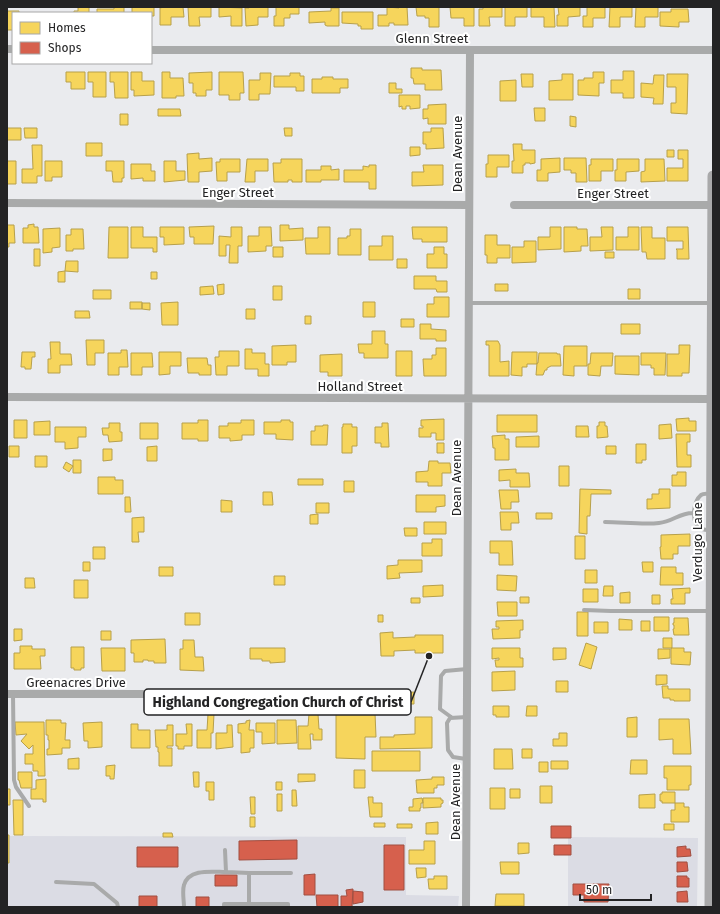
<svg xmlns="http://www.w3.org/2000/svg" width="720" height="914" viewBox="0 0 720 914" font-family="'Fira Sans',sans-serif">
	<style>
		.built { fill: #dbdce4 }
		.homes { fill: #f6d55c; stroke: #b7a04b }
		.shops { fill: #d6604d; stroke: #a04e41 }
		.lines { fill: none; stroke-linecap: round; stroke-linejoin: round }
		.lane { stroke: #a9aaaa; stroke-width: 4 }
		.street { stroke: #a9aaaa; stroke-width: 8 }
		.secondary { stroke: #a9a9aa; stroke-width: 11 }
		.labels { text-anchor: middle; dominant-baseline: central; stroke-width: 4; stroke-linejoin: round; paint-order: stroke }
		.street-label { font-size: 13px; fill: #232324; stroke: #fff }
		.leader { fill: none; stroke: #232324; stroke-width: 1.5 }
		.callout-dot { fill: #232324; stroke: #fff; stroke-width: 1.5 }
		.callout { fill: #fff; stroke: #232324; stroke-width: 1.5 }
		.callout-label { font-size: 14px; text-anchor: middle; font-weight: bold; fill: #232324 }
	</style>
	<rect width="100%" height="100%" fill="#eaebee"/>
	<!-- built -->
	<path class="built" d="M7,836L406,837V895L459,896L458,907H7Z
		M568,837L698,838L697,907H568Z"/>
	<!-- homes -->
	<path class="homes" d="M80,7H89V13H74V11H78V8Z
		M114,7H124V13H97V9H114Z
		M132,7H154V16H151V13H132Z
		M164,7H183L184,17H171V25H160V8Z
		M188,7H211V17H199L200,26H189Z
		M219,7L242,8V26H231V16L219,17Z
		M249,7H268V17H258V25L246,26L245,8H249Z
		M276,7H299V14H290V18H284V26H274V16H276Z
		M387,7L399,8V7H407L408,25H394V23H389V26H378V15H387Z
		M416,7H439V27H429V18H425V16H417Z
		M450,7H474V26H464V18H451Z
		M483,7H502V17H489L490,26H479V9H483Z
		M505,7H527V17H515V26H505Z
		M531,7H554L555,27H544V17H531Z
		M558,7H580V16L568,17V26H557V15H559Z
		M587,7H605V18H593V27H583V16H587Z
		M610,7H632V17H620V27H609Z
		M636,7H658V17H645V27H635Z
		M331,8H339V26H327L325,25V22L309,23V12L331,11Z
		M671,9H688L689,22H679V27L660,26V12H671Z
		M7,11H19V13H13V30H7Z
		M342,12H373V29H361V26H358V24L342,23Z
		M411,68H422V70H441L442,90H425V84H414L413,78H411Z
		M623,71H634V98H623V93H611V80H623Z
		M66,72H85V89H71V82H66Z
		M88,72H106V97H93V82H88Z
		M110,72H128V98H115L114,82H110Z
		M131,72H142V81H154V95L134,96V90H131Z
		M162,72H170V78H183L184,96H176V98H162Z
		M212,72V90H206V96H196V93H193V83H189V73Z
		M219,72H243L244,93H240V100H229V95H219Z
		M593,72H604V83H599V96L578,95V80H584V78H593Z
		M260,73H271L270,94H259V100H249V80H260Z
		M290,73H300V76H304V91H296V87H274V76H290Z
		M521,74H533V87H522Z
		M562,74H573V100H549V81L562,80Z
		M667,74H688L687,114L671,113V103H676V87H667Z
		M654,75H664L663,104H653L654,98L641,97V83L653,84Z
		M322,77H333V79H348V88H340V93H312V79H322Z
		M516,80V101H500V81Z
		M389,83H396V89H402V93H389Z
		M399,95H420V108L410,109V106H406V109H402V106L399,107Z
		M446,104V124H428V118L423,119V109H428V105Z
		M534,108H545V121H535Z
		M158,109H180L181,116H158Z
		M120,114H128V125H120Z
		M570,116L576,117V127L570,126Z
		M7,128H21V140H7Z
		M24,128H37V138H25Z
		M284,128H292V136H285Z
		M431,128H443L444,148L426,149V144H423V132H431Z
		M86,143H102V156H86Z
		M513,144H522V150H535V163L530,164V163H525V165H523V173H512V161H514Z
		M32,145H42V176H37V183H22V169H33Z
		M410,147H420V155L410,156Z
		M667,150H674V157H667Z
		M678,150H688V181H667V168H683V159H678Z
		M199,153V159L212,158V171L199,172V182H188L187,154Z
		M488,155H509V167H497V177H486V164H488Z
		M560,158V172L548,173V181H537V170H541V159Z
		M564,158H586L587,182H576V173H571V170H564Z
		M220,159H240V172H227V181H217L216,162H220Z
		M247,159H268V171H255V182H245Z
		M281,159H302V182H292V180H288V182H274L273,163H281Z
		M591,159H613V171H601V181H589V165H591Z
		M617,159H639V171L626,172V181H615V170H617Z
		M645,159H664L665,181L641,182V172L645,171Z
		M7,161H16V184H7Z
		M45,161H62V177H52V181H45Z
		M106,161H124V178H122V182H113L112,171H106Z
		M164,161H176V171H185V180L164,182Z
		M131,164H151V171H155V181H143V178L131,179Z
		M369,165H376V189H369V182H344V170H363V166L369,167Z
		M423,165H443V185L412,186V172H424Z
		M321,166H331V170L339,169V180H321V182H306V170H321Z
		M34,224V227H38L39,243H23V228H28V225Z
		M7,225H14L15,243H9V247H7Z
		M280,225H289V229L303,228V240L280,241Z
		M214,226L213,244H194V237H190L189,227Z
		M109,227H128V258H108Z
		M131,227H143V237H157V252H153V248H131Z
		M160,227H184V244L164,245V237H160Z
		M231,227H242V246H238V263H229L230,245H226V256H219V236L231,237Z
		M259,227H271L272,246H266V251L248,252V236H259Z
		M318,227H330V254H306L305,238H318Z
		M412,227H447V242H422V239H413Z
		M550,227H561V249L538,250V237H550Z
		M564,227H577V229H587L588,246H581V251L564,252Z
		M601,227H613V250L590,251V237H602Z
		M628,227H639V250H616V237H628Z
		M641,227H652V238H665V259H647L646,252H642Z
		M667,227H688L689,259H677V250L676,249H683V241H667Z
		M60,228V247L52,248V252L43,253V229Z
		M71,229H83L84,249H73V251H66V235H71Z
		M350,229H361V255H338V238H347V236H350Z
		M485,235H497V245H510V258H497V263H487V255H485Z
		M382,236H393V260H369V246H382Z
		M524,241H536V262L512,263V247H524Z
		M273,247H283V257H273Z
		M434,247H444V254H447V268H427V254H434Z
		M34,249H40V266H34Z
		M605,252H614V258H605Z
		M397,259H407V268H397Z
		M66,261H78V272L65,271Z
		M65,271V282H58V272Z
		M151,272H157V279H151Z
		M414,276H436V281H447V292H437L436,289H414Z
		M224,284V294L218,295L217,285Z
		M495,284H508V291H495Z
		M213,286L214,294L200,295V287Z
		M273,286H282V300H273Z
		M628,289H640V299H628Z
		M93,290H111V299H93Z
		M434,297H449V317H427V304H434Z
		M130,302H142V309H130Z
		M178,302V325H162L161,303Z
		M363,302H375V317H363Z
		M142,303H150V310L142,309Z
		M246,309H255V319H246Z
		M75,311H89L90,318H75Z
		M305,316H311V324H305Z
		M401,319H414V327H401Z
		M420,324H431V329L446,330V341H436V339H420Z
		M621,324H640V334H621Z
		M372,331H385V344H388V358H364V353H359L358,344H372Z
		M86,340H104V353H95V365H87Z
		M486,341H498L500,345V362L509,361V376H489V345H486Z
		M50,342H60V354H71L72,365H60V373H48V359H51Z
		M296,345V362H287V365H272V346Z
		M679,345H690L689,373H682V376H667V354H679Z
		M564,346H587V366H574V376L563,375Z
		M436,348H446V376H424L423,359H432V355H436Z
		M245,349H252V353H265V364H269V376H258V369H245Z
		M121,350H127L128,367H119V375H108V353H121Z
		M219,351H239V366H227V375H216L215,357H219Z
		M396,351H412V376H396Z
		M22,352H35V357H32L31,369H25V367H21Z
		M159,352H181V366H170V374L159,375Z
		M512,352H537V364H527V367H522V376L511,375Z
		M131,353H152L153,367H142V375H131Z
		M539,353H557V354H560L561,366H551L547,368V370H545L543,375H536L537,363H538Z
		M591,353H613L612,366H601L600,376L588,375V364H590Z
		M641,353H666L665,375H654V368H651V365H641Z
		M342,354V376H328V372H320V355Z
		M615,356H639V375L615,374Z
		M187,358H207L208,365H211V375H199V373H188Z
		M497,415H537V432H497Z
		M689,418V421H696V431H677L676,419Z
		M444,419V440H436V433H431V437H419V428H423V426H421V420Z
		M14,420H27V438H14Z
		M198,420H208V441H198V439H182V423H198Z
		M241,420H254V435H242V440L230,441V438H219V426H228V423H241Z
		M281,420H290V422H293V440L276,439V434H264V422H281Z
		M50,421V435H34V422Z
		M599,422H605V426H607L608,437L597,438V426H599Z
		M109,423H120V432H122V441L109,442L108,435H103L102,428H109Z
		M140,423H158V439H140Z
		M382,423H388L389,447H381V443H375V427H382Z
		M343,424H352V427H357V446H352V453H342V427H343Z
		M671,424L672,438L659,439V425Z
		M323,425H328L327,445H311V431H315V426H323Z
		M576,426H588L589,437H576Z
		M55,427H86V437H78V448L65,449V442H55Z
		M676,434H690V442H687V455H691V467H677Z
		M505,435V439H509V460H495V448H493L492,436Z
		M539,436V447H516V437Z
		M437,443H444V453H437Z
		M636,444H646V460H642V463H636Z
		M9,446H19V457H9Z
		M157,446V461H147V447Z
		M606,446H616V454H606Z
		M103,449H112V460L103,461Z
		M35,456H47V467H35Z
		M73,460H81V473H73Z
		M429,461H438V463H450L451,473H442V486H428V482H416V472L428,471Z
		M66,462L73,466L69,472L63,468Z
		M559,466H569V486H559Z
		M516,469V473H529L530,487H510V480L499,481V470Z
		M677,472H686V486H672V475H677Z
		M98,477H115V480H123V494H98Z
		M298,479H323V485H298Z
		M344,481H354V492H344Z
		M580,489L611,490V494H591L590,516H587V534L579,533Z
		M659,489H670V508L647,509V499H652V494H659Z
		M499,490H518L519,502H511V509H501Z
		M263,492H272L273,505H263Z
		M416,495H445V506L436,507V512H416Z
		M125,497H130L131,512H125Z
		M221,500L232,501V512H221Z
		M316,503H329V513H316Z
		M500,512H518L519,523H511V530H501Z
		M536,513H552V519H536Z
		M318,514V524H310V515Z
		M144,517V532H138L139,542H132V518Z
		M424,522H446V534H424Z
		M404,528H417V536H405Z
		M690,534V546H678V554H673V559H661L660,547H661V535Z
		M575,536H585V559H575Z
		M432,539H442V556H422V543H432Z
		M490,541H512L513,565H499V553H490Z
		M93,547H105V559H93Z
		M398,560H422V572L399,573L400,578L387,579V566L398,565Z
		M83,562H90V571H83Z
		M642,562H653V572H643Z
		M159,567H173V576H159Z
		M661,567H676V573H683V585H660Z
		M585,570H597V583H585Z
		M497,575L517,576L516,591L497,590Z
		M274,576H285V585H274Z
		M25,578H34L35,588H25Z
		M74,580H88V598H74Z
		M443,585V596L423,597V586Z
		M604,586H613V596H603Z
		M690,588V593H685V604H671V599H673L672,589Z
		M583,589H598V602H583Z
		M630,592V603H620V593Z
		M652,595H660V604H652Z
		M520,597H529V603H520Z
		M411,598H420V603H411Z
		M497,602H517V616H498Z
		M577,612H588V636H577Z
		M185,613H200V625H185Z
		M378,615H383V622H378Z
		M654,617H669V631H654Z
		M674,618H688L689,635H674L673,629H674V625H673V623H674Z
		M619,619L632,620V630H619Z
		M523,620V630H520V638L493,639L492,629H499V627H496V621Z
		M641,621H650V631H641Z
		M594,622H608V633H594Z
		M14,629H22V640L14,641Z
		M101,631H111V640H101Z
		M393,632V638L415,637V635H443V653H415V650L394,651V656H381L380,633Z
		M663,638H672V648H663Z
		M165,639L166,663H154V661H148V660H143V662H134V653H131V640Z
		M183,640H194L195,657H203L204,671L180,670V649H183Z
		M586,643L597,647L591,669L579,665Z
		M20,646H32V649H45V656H40L41,669H14V653H20Z
		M71,647H84V668H81V670H74V668H71Z
		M101,648H125V671H102Z
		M250,648H285V662L270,663V661H262V659H250Z
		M492,648H520V658H523V667H496L495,660H499V658L492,659Z
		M553,648H566V659L553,660Z
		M671,648H684V652H691L690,665L671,664Z
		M658,649H670V658L658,659Z
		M515,671V690L492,691V672Z
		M656,675H667V684L656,685Z
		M556,681H568V692H556Z
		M662,686H668V689H690V701H674V700H670V698H663Z
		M414,692V704H404L403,693Z
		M493,706H509V717H496V715H493Z
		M527,706H537V716H526Z
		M336,713H375L376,737H365V759L336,758Z
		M208,714H214L213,733H211V748H197V730H207Z
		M309,714H318L319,729H322V740H313V734H310L311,749H298V726H308Z
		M415,717H432V748L380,749V737H394V735L415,734Z
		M637,717V737H627V718Z
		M659,719H689L691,754H673V739L659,740Z
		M46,720H61V723H66L65,740H70V748H62V754L47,755V749H49V740H48V735H46Z
		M250,720L249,730H254V748H250V752L241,753V733H238V724L246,723V721Z
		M277,720H296L297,743L277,744Z
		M15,722H44L45,776H38V771H33V764H25V754H33V745L29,749L21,741L27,734L16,735Z
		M102,722V747L88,748V741H84L83,723Z
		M256,723H275V743L262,744V732H256Z
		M131,724H138V730H150V748H131Z
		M186,724H192V746H184V749H178V746H176V734H187Z
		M167,725H173V746H167V748H172V766H159V752H158V747H156L155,730H167Z
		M227,725H232L233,747L216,749V733H227Z
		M559,733H567V746H553V739H559Z
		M494,749H512L513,769H494Z
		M522,749H532V758H522Z
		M372,751H420V771H372Z
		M79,758V769H68V759Z
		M631,760H647V774H630Z
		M551,761H568V769H551Z
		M539,762H548V772H539Z
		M115,765L114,779H110V776H106V766Z
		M664,766H691V785H689V790H667V778H664Z
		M354,770H365V788H354Z
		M18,772H32V788H21L19,780H18Z
		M193,772H199V787H194Z
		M298,774H315V781L298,782Z
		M432,777H444V785H437V788H434V793H417L416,780L432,779Z
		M46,779V802H43V799H31V789H36V780Z
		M206,782H214V800H209V791H206Z
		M276,782H282V790H276Z
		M540,786H552V803H540Z
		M490,788H505V809H490Z
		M7,789H10V805H7Z
		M510,789H520V798H510Z
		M292,790H296L297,806H292Z
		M662,792H675V803H662V801H660V794H662Z
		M277,794H282V811H277Z
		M655,794V808H639V795Z
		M250,797H255V814H251Z
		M368,797H373V803H382V817H370Z
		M422,798L423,803H421V808H420V811H409V807H413V799Z
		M423,798H441V800H443V803L441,804V807L423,808Z
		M13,800H23V835H14Z
		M675,803H684V807H689V822H671V810H675Z
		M250,817H255V827H250Z
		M438,822V834H426V823Z
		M374,823H385V827H374Z
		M397,824H412V828H397Z
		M664,824H674V830H664Z
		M163,833H172L173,837H163Z
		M7,835H9V863H7Z
		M424,841H435V864H409V850H424Z
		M518,843H529V853L518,854Z
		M500,862H519V874H501Z
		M416,868H426V877L417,878Z
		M434,876H447V889H429L428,879H434Z
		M496,894H524V906H495Z"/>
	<!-- shops -->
	<path class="shops" d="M551,826H571V838H551Z
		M297,840V859L239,860V841Z
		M384,845H404V890H384Z
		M554,845H571V855H554Z
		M686,846V849H690L691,856L677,857V847Z
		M137,847H178V867H137Z
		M677,862H687L688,871L677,872Z
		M315,874V895H304V875Z
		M215,875H237V886H215Z
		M677,876H687V878H689V887H677Z
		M573,884H609L608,902H584V895H573Z
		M353,889L352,907H341V896H347L346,890Z
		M353,891L363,892V902L353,904Z
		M687,891L688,902H677V892Z
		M316,895H338V907H317Z
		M139,896H157V907H139Z
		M196,897H209V907H196Z"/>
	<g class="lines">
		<!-- lane -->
		<path class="lane" d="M469,303H712
			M710,494C707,494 704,493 701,495C693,502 690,524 702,529C704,530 708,530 711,530
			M605,522C621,522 644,525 659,523C673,522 680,512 694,513
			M584,610L611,611H711
			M13,694L14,780L16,787L29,806
			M451,717L440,709L441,676L445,671L467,669
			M466,759L453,757L448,750L447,723L450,718L467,717
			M225,850L226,872L249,873
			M56,882L94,884L117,903L118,907
			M184,907C184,901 182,891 184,885C189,868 213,872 226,872
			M224,907V904H249V873H291
			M249,907V904H288V907"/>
		<!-- street -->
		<path class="street" d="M7,49H13
			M151,50H713
			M7,203L469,205
			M514,205H713
			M7,397L712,399
			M7,694H290
			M466,907L470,50"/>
		<!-- secondary -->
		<path class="secondary" d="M710,907L713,176"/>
	</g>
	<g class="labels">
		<!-- street labels -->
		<g class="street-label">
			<text x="432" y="38">Glenn Street</text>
			<text transform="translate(457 154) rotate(-90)">Dean Avenue</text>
			<text x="238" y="192">Enger Street</text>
			<text x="613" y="193">Enger Street</text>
			<text x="360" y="386">Holland Street</text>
			<text transform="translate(456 478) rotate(-90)">Dean Avenue</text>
			<text transform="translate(697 542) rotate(-90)">Verdugo Lane</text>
			<text x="76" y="682">Greenacres Drive</text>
			<text transform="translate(455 802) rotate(-90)">Dean Avenue</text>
		</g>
	</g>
	<!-- callouts -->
	<path class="leader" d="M429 656L411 702"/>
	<circle class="callout-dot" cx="429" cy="656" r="4"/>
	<rect class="callout" x="144" y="689" width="267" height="26" rx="4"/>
	<g class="callout-label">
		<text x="278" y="707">Highland Congregation Church of Christ</text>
	</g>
	<!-- border -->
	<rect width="720" height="914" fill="none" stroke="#232324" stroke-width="16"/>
	<!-- legend -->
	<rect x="12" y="12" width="140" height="52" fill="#ffffff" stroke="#a7a7a7"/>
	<rect x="20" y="22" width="20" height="12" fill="#f6d55c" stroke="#a7a7a7"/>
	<text x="48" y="32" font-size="12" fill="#232324">Homes</text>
	<rect x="20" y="42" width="20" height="12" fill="#d6604d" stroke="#a7a7a7"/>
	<text x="48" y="52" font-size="12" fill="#232324">Shops</text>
	<!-- scale -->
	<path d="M580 894v6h71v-6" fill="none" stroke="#232324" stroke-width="2"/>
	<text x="586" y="894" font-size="12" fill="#232324" stroke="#ffffff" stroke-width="3" paint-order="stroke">50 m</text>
</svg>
